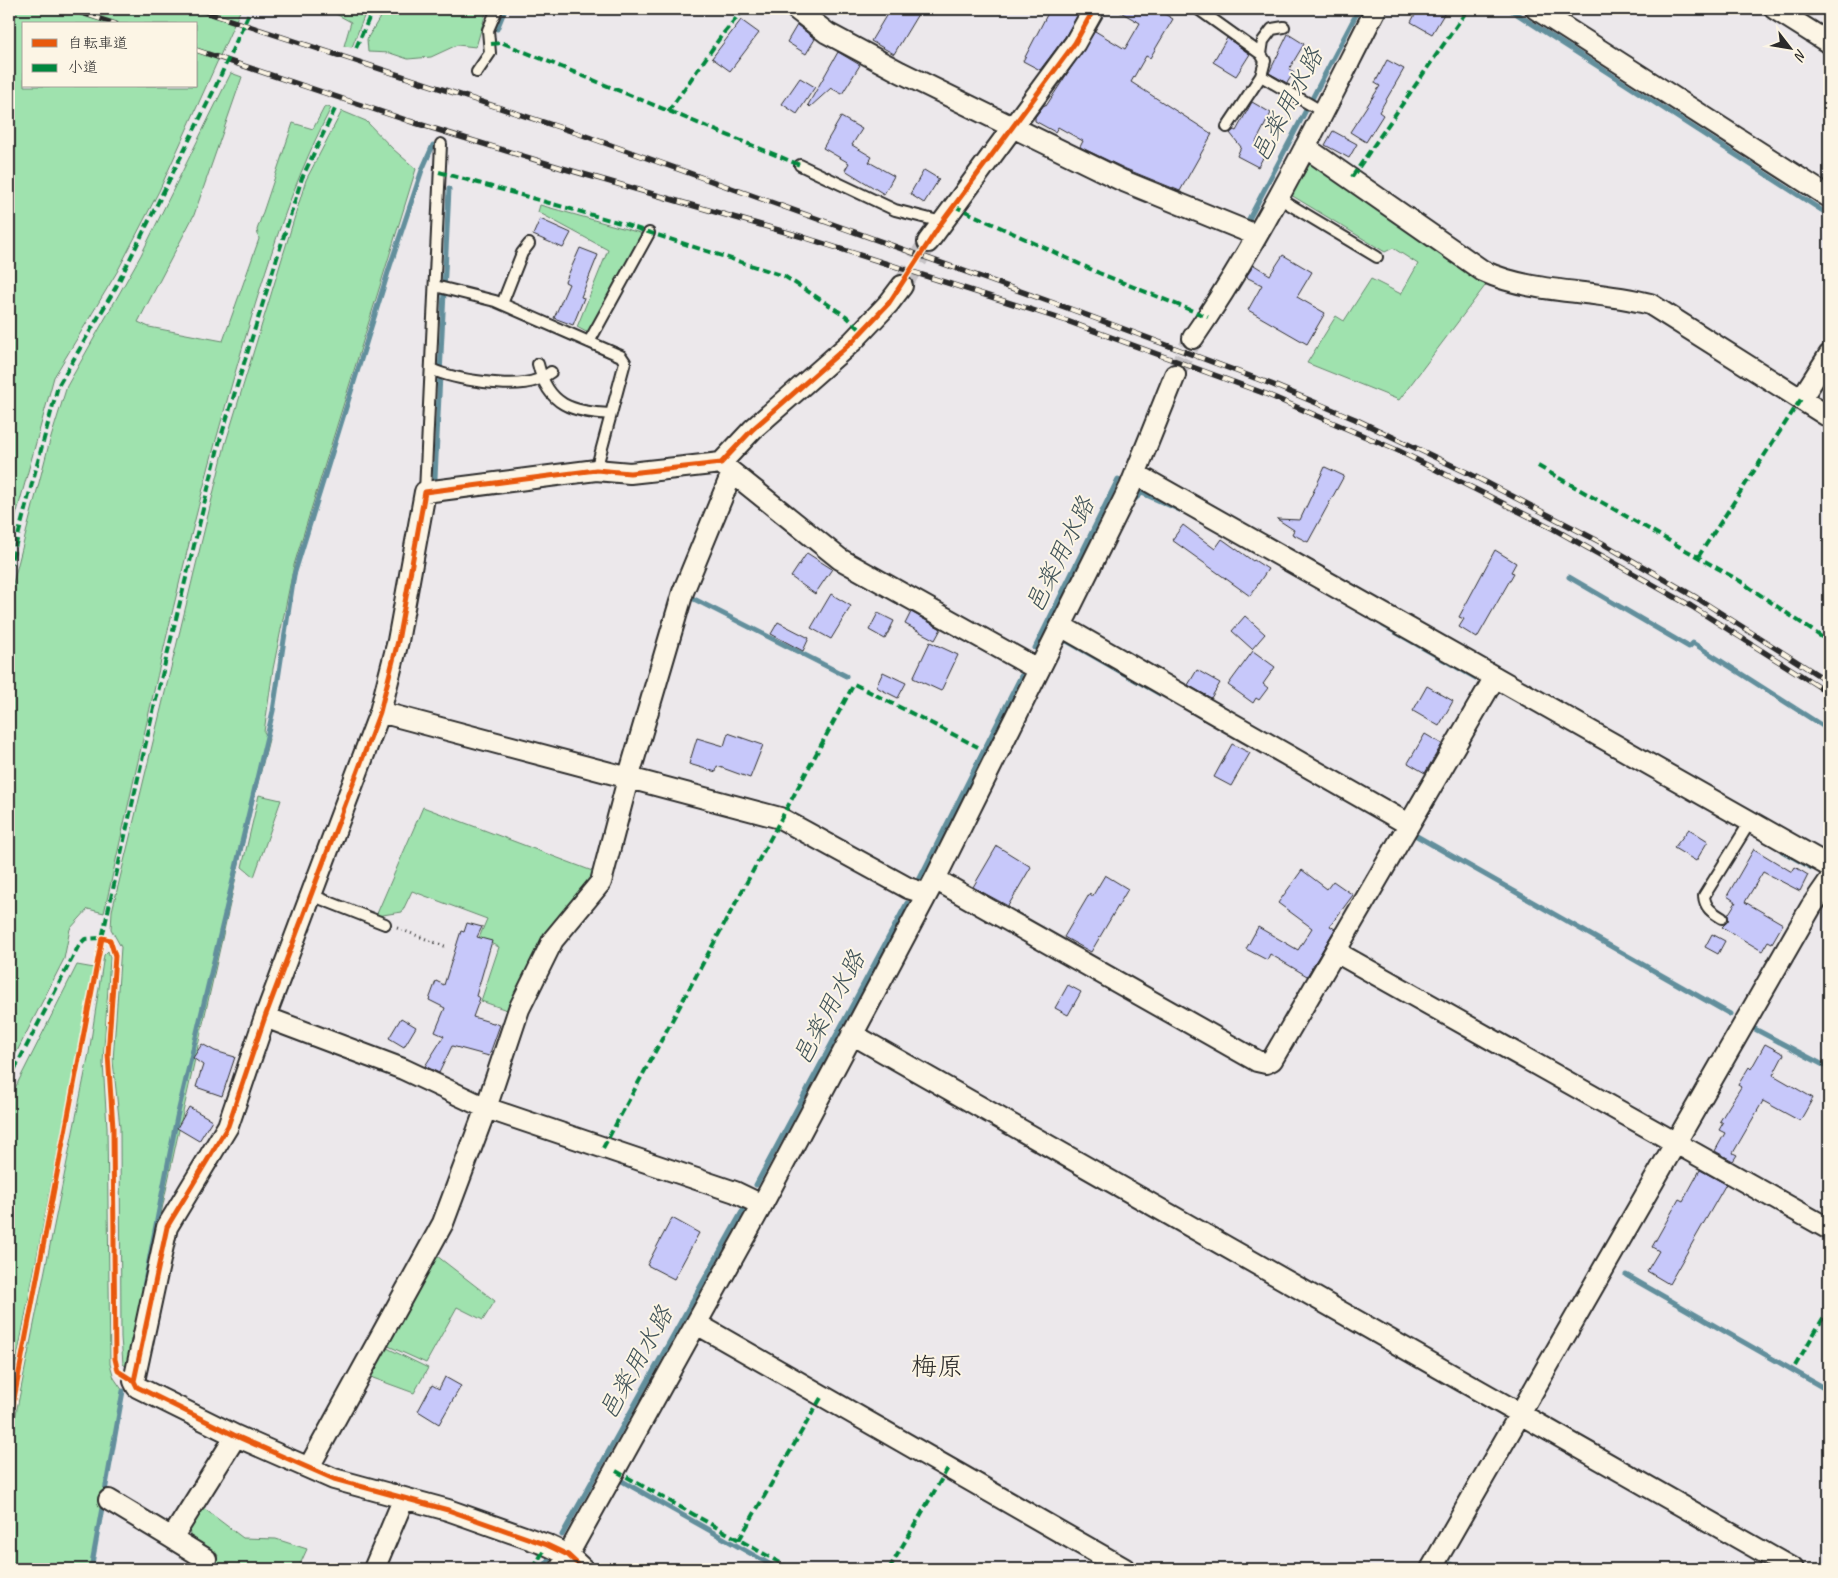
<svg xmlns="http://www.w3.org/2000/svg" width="1838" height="1578" viewBox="0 0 1838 1578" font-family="Caveat,'Klee One',sans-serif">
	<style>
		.green { fill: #9fe2ae; stroke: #65866c; fill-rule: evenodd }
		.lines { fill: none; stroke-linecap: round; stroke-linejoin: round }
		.stream { stroke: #628f9c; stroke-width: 5 }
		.building { fill: #c7c8fa; stroke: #2b2b2b }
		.street-tunnel { stroke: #c5c2c5; stroke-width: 20; stroke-dasharray: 20 10; stroke-linecap: butt }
		.lane-casing { stroke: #2b2b2b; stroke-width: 14 }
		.street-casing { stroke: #2b2b2b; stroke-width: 24 }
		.path { stroke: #2b2b2b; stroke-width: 3; stroke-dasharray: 1 4; stroke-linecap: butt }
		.lane { stroke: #fcf5e5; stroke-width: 10 }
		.street { stroke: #fcf5e5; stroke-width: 20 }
		.rail-casing { stroke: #2b2b2b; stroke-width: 5.5 }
		.rail { stroke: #fcf5e5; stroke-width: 4; stroke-dasharray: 11; stroke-linecap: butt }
		.quiet { stroke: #00873e; stroke-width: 4; stroke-dasharray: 8 4; stroke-linecap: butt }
		.cycleway-casing { stroke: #fcf5e5; stroke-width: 8 }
		.cycleway { stroke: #e8590c; stroke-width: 5 }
		.labels { text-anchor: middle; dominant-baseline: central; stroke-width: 4; stroke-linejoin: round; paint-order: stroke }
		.water-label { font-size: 25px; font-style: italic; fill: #42545a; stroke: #fcf5e5 }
		.quarter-label { font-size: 26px; fill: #2b2b2b; stroke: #fcf5e5 }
	</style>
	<rect width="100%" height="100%" fill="#ece8eb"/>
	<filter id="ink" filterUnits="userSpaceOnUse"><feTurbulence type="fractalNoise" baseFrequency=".02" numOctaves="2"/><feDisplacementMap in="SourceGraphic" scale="10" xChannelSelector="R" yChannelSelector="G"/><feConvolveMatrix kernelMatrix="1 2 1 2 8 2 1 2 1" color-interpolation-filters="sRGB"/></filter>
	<g filter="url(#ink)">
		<!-- green -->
		<path class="green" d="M9,9H241L159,191L117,272L54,377L9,541ZM24,24H196V86H24Z
			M338,9H367L352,47L344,46L351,22L336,14Z
			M385,9H487L476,47L457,45L431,57L408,59L390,53L368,52L367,39Z
			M231,73L242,77L194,215L138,322L149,327L223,341L259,239L257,230L293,123L313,129L325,106L331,108C287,193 262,281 235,373C183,550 145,732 104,913L88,909L70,929L64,959L9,1067V599L49,444L67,386L141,255Z
			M342,111L366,121L393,149L416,169L294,565L273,669L264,732L269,739L250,815L177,1139L128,1368L123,1364L121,1337L120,1127L113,1061L121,947L111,929L112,911L225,445L306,180Z
			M1312,161L1488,282L1399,400L1307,363L1336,316L1344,321L1371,279L1401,294L1418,264L1393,248L1385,252L1291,195Z
			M540,205L644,234L590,334L577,327L608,250L538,212Z
			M259,795L281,800L254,877L242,867Z
			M423,807L595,872L544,940L507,1010L481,1001L499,947L479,938L487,919L412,891L402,912L376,916Z
			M108,951L110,958L103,1063L107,1127L110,1364L114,1378L123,1391L91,1569H9V1448L89,1053L104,955Z
			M77,965L94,968L9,1398V1100Z
			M437,1256L495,1301L483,1320L457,1307L426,1363L384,1344Z
			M385,1347L428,1368L414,1393L373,1378L369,1374Z
			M202,1507L243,1538L276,1539L307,1549L298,1569H211L218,1555L190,1536L189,1526Z"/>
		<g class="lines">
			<!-- stream -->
			<path class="stream" d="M1509,9L1829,215
				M497,29L505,9
				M1249,219L1359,9
				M435,478L449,189
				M1133,501L1142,493L1182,511
				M1569,577L1689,647L1693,643L1829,730
				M690,597L846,676
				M1383,625L1476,678
				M1065,640L1160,694
				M1035,648L1118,479
				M1415,835L1730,1014
				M1782,851L1812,868
				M919,880L1021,676
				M1753,1028L1829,1068
				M756,1185L907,903
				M1626,1275L1829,1391
				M144,1287L177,1117L273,711L294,575L390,266L422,170L433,145
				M622,1481L778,1569
				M562,1535L743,1210
				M1450,1564L1459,1569
				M91,1569L123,1391
				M543,1569L550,1557"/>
		</g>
		<!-- building -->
		<path class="building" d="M890,9H921L894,54L871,41Z
			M1050,9H1081L1065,37L1040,70L1023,61Z
			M1115,9H1156L1173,19L1150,58L1146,56L1131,82L1212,134L1180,191L1126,169L1080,147L1083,141L1058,127L1055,132L1035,121V117L1044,105L1046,106L1095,31L1125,49L1140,23Z
			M1418,9H1447L1432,34L1411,22Z
			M741,20L759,33L730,71L712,58Z
			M797,25L815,39L806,54L787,42Z
			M1288,34L1304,44L1289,69L1294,72L1287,83L1269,73Z
			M1227,38L1250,54L1236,76L1213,62Z
			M838,52L860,65L842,94L831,88L810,107L808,105Z
			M1387,60L1404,69L1379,112L1383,115L1366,142L1350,132L1380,86L1375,83Z
			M800,78L815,87L797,114L782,104Z
			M1252,102L1271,113L1256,142L1261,145L1258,150L1265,154L1258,167L1237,156L1241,147L1230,133L1234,130L1236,131Z
			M841,117L862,129L852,145L872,157L869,162L894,176L884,194L845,170L849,163L823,148Z
			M1333,131L1357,144L1349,158L1325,145Z
			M924,170L939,179L924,203L910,194Z
			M540,219L571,233L563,248L533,235Z
			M580,248L598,255L581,297L584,298L573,325L554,318L569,284L565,282Z
			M1283,255L1312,272L1297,297L1325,313L1307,344L1248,310L1262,285L1246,277L1254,265L1270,275Z
			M1325,467L1344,476L1308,542L1292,534L1294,530L1277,519L1300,520Z
			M1183,525L1215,549L1222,539L1253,561L1254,560L1268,569L1250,596L1172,540Z
			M1495,550L1516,563L1511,572L1514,573L1477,638L1459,627L1464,619L1459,617Z
			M807,553L832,569L815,594L791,577Z
			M831,594L851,606L831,639L811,628Z
			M911,612L941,629L935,640L905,624Z
			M878,613L894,621L885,639L869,630Z
			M1245,616L1265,634L1252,649L1232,631Z
			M778,622L809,638L803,651L771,634Z
			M930,642L958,655L941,691L913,678Z
			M1253,651L1275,667L1263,684L1268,688L1259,700L1256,698L1253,703L1228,685Z
			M1197,670L1220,683L1211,698L1188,685Z
			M883,672L906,683L898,698L876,687Z
			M1427,686L1453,701L1439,726L1413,711Z
			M728,733L763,745L750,778L717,766L716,772L689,764L697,738L724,746Z
			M1425,734L1442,744L1425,773L1408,763Z
			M1232,744L1250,753L1231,786L1214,777Z
			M1689,829L1708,841L1696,861L1674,848Z
			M997,846L1031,867L1008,906L973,887Z
			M1754,849L1792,872L1795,867L1808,875L1800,891L1763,872L1745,902L1783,924L1772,943L1768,941L1762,951L1722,927L1728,921V915L1736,902L1727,896Z
			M1302,870L1327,889L1333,881L1353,895L1330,926L1335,929L1307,976L1270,954L1267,960L1246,949L1258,927L1298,950L1312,928L1278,903Z
			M1105,875L1128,889L1091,952L1064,937L1090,893L1092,897Z
			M467,923L482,927L477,937L492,941L476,996L480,998L473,1017L500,1025L489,1056L452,1046L439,1073L425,1066L444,1036L435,1032L445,1008L429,1000L436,981L444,985L461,931L464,932Z
			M1712,934L1725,941L1718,954L1705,947Z
			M1068,985L1081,992L1068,1015L1055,1008Z
			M401,1018L416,1027L404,1047L389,1038Z
			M202,1044L215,1051L235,1057L222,1096L196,1087L203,1065L193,1058Z
			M1765,1044L1784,1054L1773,1075L1813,1098L1800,1121L1763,1101L1733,1153L1737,1155L1733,1161L1715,1151L1725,1133L1719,1130L1723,1123L1720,1121L1741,1087L1738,1085L1749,1067L1751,1069Z
			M189,1107L212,1120L199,1141L177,1128Z
			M1700,1170L1726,1184L1669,1284L1647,1271L1659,1251L1652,1247L1679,1199L1683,1201Z
			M672,1218L699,1233L674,1279L647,1265Z
			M445,1377L461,1386L439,1424L418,1411L432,1385L439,1389Z"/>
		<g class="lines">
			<!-- street-tunnel -->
			<path class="street-tunnel" d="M902,286L928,242
				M1175,375L1193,338"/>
			<!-- lane casing -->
			<g class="lane-casing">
				<path id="lane" d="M1198,9L1261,54L1265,61L1261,76L1323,112
					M1261,54L1263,41L1272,29L1284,27
					M477,72L490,53L488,30L497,9
					M1227,127L1261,76
					M800,165L895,210L942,222
					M1277,197L1377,257
					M435,286L495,301L621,356L625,362L596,470
					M502,304L522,253L529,244
					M589,342L649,233
					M538,364C548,406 572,412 611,414
					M431,369C455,380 513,389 537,380C542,378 547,375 551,372
					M425,492L441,144
					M311,895L385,924
					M1722,918C1712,912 1705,908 1704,896L1750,822"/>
			</g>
			<!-- street casing -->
			<g class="street-casing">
				<path id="street" d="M796,9L827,33L900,72L1121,180L1256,235
					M1536,9L1829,197
					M1775,9L1829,43
					M1305,147L1483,271C1535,295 1596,289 1650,304L1829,417
					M928,242L1075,43L1094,9
					M1193,338C1264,235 1319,120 1376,9
					M1801,399L1829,355
					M723,465L840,559L1039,670
					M1136,474L1829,866
					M1061,626L1408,824
					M380,712L780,818L908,888L927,894
					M935,879L1257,1061L1266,1063L1272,1060L1495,677
					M1336,952L1829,1229
					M265,1017L403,1069L486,1108L735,1192L762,1205
					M852,1034L1793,1569
					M697,1324L1125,1569
					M309,1467L443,1223L486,1108L519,1009L553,940L601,882L628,779L683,592L732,473
					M109,1500L172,1538
					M201,1569L206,1559L172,1538L236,1436
					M374,1569L404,1498
					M560,1569L762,1205L935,879L1130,487L1175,375
					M583,1569L568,1555L547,1545L448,1510L334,1479L236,1436L137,1387L134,1381L167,1227L228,1126L265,1017L380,712L398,641L425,492L596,470L630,473L721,463L753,429L853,341L889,303L902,286
					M1431,1569L1811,907L1829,881"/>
			</g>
			<!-- path -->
			<path class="path" d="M397,928L447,947"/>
			<!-- lane -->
			<use href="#lane" class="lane"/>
			<!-- street -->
			<use href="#street" class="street"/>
			<!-- rail casing -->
			<g class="rail-casing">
				<path id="rail" d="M69,9L116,24
					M196,9L577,133L1073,310L1271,384L1355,419L1468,473L1602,543L1697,598L1829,682
					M196,50L409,121L562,168L803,237L1067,321L1266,394L1399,451L1554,529L1691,606L1829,693"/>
			</g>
			<!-- rail -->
			<use href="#rail" class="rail"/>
			<!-- quiet -->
			<path class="quiet" d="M491,44L503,43L800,165
				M356,48L373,9
				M668,112L722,35L744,9
				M439,172L617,222L784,276L846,316L862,331
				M1352,177L1468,9
				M954,206L1099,273L1208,317
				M1538,466L1740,581L1829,642
				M1698,557L1801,399
				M9,570L58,386L116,287L214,90L251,9
				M9,1080L79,945L85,939L102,938L152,716L220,440L302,178L335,109
				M603,1148L854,684L978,747
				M1795,1366L1829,1308
				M616,1471L791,1569
				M739,1540L822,1396
				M533,1569L547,1545
				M889,1569L948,1468"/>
			<!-- cycleway casing -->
			<g class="cycleway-casing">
				<path id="cycleway" d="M9,1425L102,938L110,940L115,956L108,1054L113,1128L115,1359L118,1371L134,1381
					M583,1569L568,1555L547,1545L448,1510L334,1479L236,1436L137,1387L134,1381L167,1227L228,1126L265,1017L380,712L398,641L425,492L596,470L630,473L721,463L753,429L853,341L889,303L942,222L1075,43L1094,9"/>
			</g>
			<!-- cycleway -->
			<use href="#cycleway" class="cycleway"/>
		</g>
	</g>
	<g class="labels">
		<!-- water labels -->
		<g class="water-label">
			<text transform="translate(1287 105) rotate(-62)">邑楽用水路</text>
			<text transform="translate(1060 555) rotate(-64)">邑楽用水路</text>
			<text transform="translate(829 1008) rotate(-62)">邑楽用水路</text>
			<text transform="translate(636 1363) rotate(-61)">邑楽用水路</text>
		</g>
		<!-- quarter labels -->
		<g class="quarter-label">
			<text x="937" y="1366">梅原</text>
		</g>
	</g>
	<!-- margin -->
	<rect width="1838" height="1578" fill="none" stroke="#fcf5e5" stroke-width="30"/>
	<rect x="15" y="15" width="1808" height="1548" fill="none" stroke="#2b2b2b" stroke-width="2" filter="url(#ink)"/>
	<!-- legend -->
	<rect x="22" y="22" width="175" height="65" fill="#fcf5e5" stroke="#a8a49b"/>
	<rect x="32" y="39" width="25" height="8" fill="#e8590c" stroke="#a8a49b"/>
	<text x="68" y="48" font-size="15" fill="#2b2b2b">自転車道</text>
	<rect x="32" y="64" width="25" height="8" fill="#00873e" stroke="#a8a49b"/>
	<text x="68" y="72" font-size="15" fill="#2b2b2b">小道</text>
	<!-- north arrow -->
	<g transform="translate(1790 48) rotate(121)" stroke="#fcf5e5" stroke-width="4" paint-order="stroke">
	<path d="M0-4L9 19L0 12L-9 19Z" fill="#2b2b2b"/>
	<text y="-8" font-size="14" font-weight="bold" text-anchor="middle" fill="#2b2b2b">N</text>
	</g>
</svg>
